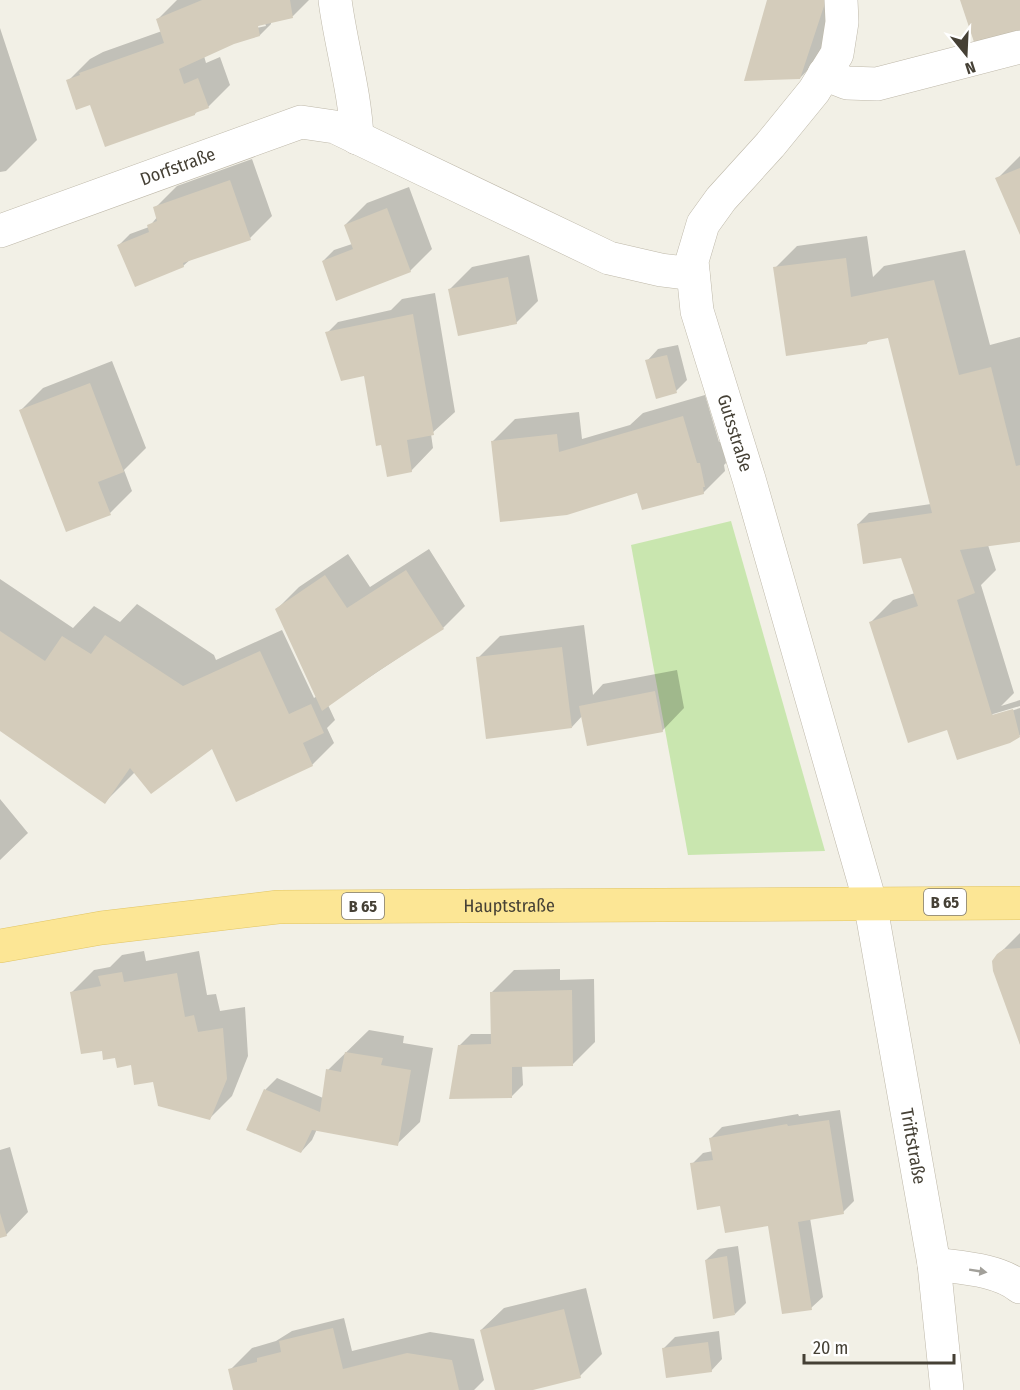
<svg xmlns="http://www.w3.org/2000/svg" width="1020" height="1390" viewBox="0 0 1020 1390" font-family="'Fira Sans Condensed',sans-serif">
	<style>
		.green { fill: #c9e6af }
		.shadow { fill: #0003; fill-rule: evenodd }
		.building { fill: #d4ccbb }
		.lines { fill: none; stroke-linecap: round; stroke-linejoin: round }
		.minor-casing { stroke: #beb8a9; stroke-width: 34 }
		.primary-casing { stroke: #e1c565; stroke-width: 34 }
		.minor { stroke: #fff; stroke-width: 33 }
		.primary { stroke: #fce695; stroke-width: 33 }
		.oneway { fill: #a2a09a }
		.labels { text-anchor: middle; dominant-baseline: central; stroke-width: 4.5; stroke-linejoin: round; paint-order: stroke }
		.shield { fill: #fff; stroke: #7d7972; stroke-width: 1.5 }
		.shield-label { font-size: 16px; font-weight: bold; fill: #454035 }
		.street-label { font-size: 18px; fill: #454035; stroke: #fff }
	</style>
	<rect width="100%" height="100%" fill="#f2f0e6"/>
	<!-- green -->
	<path class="green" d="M731,521L825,851L688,855L631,545Z"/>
	<!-- shadow -->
	<path class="shadow" d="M177,0H309L293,16L271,21V24L260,35L234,43L204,56L206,63L220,57L230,85L208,107L198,110L195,114L91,103L68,81L90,59L103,52L162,31L158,19ZM265,23L266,26L247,30Z
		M768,0H847L831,46L800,78Z
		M0,28L37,140L6,171L0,172Z
		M1020,156V232L997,179Z
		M252,159L272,216L250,238L191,259L183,266L119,245L130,234L149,227L158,216L155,208L177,186Z
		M409,187L432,249L410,271L323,261L334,250L352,244L345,225L367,203Z
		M867,236L873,277L884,266L965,250L990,345L1020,337V540L988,545L996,570L981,585L1014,693L1001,706L1020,700V706L993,714L989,718L1020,708V735L1009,742L871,622L893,600L915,593L902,557L858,524L869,513L931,504L889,336L870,340L867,343L775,268L797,246Z
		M529,255L538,301L516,323L450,289L472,267Z
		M435,293L455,412L431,434L433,448L411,471L365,375L327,333L338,322L391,310L402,299Z
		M678,345L687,380L676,391L647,361L658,349Z
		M112,361L146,448L124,470L132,491L110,513L21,410L43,388Z
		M705,395L719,442L722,441L726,463L724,465L725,471L703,493L638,491L492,442L515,419L579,412L582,439L630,425L643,413Z
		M429,549L465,606L443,628L328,705L335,720L327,728L334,743L312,765L212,747L135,772L105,802L0,729V579L73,628L94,606L120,622L137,604L214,655L216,660L282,630L314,698L317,696L277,609L299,587L348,554L370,587Z
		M584,625L593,695L603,684L677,670L684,708L662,731L583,715L572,727L478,658L500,636Z
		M0,799L28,833L0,860Z
		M1020,933V1044L1001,952Z
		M144,951L146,961L199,951L207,995L216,994L220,1011L245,1007L248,1056L232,1096L209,1119L155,1078L132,1064L103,1049L72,992L94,970L110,967L122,955Z
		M560,969V980L594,979L595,1042L573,1064L522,1065L523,1085L511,1097L459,1046L471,1034H492V992L514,970Z
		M369,1030L404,1036L403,1043L433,1048L420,1122L397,1144L317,1129L312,1140L301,1152L248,1129L266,1089L277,1078L323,1098L328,1070Z
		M840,1110L854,1201L843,1212L810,1218L823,1297L811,1308L769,1225L721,1204L692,1164L703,1153L713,1151L711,1138L722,1127L798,1114L799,1116Z
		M10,1147L28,1212L6,1235L0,1236V1150Z
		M738,1246L746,1303L735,1314L706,1260L718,1249Z
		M586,1288L602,1354L580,1376L527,1390H496L481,1330L504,1308Z
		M344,1318L352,1351L430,1332L474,1339L484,1380L474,1390H235L230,1370L252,1348L276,1341L292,1331Z
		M719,1331L722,1359L711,1371L663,1349L675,1337Z"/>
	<!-- building -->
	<path class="building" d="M202,0H290L293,18L258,26L260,36L234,44L179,69L184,84L198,78L209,108L195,113V115L105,147L90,105L76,110L66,80L80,75L79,73L164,43L156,19Z
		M767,0H826L800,79L744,81Z
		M960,0H1020V31L975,45Z
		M1020,168V235L995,178Z
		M230,180L251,240L183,263L184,267L135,287L117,245L149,232L147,225L157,221L153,207Z
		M387,208L411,272L336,301L322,261L353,249L344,225Z
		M846,258L851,297L934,280L959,375L991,367L1016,466L1020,465V542L960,550L975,593L957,600L992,715L1013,709L1020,737L1010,743L957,760L947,730L908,743L869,622L918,606L901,558L863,564L857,524L932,513L888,338L867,342V344L786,356L773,267Z
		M508,277L517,324L458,336L448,289Z
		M413,314L434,435L407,440L412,472L387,477L381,445L376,446L364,376L341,381L325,332Z
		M667,355L677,393L656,399L645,360Z
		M90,383L124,472L98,482L111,515L66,532L19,410Z
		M683,416L697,463H700L705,487H703L704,494L642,510L637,493L567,515L500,522L491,441L557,434L559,452Z
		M406,570L444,629L377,672L322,711L275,609L325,575L347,608Z
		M0,631L45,661L62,636L91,654L105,635L183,686L260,651L289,714L311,704L324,733L303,743L313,766L236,802L212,749L151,794L130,768L105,804L0,731Z
		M562,647L572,728L486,739L476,657Z
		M655,691L663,732L587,746L579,706Z
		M1020,948V1045L993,971L992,961L997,954L1004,949Z
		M122,972L124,982L177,973L185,1017L194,1015L198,1032L223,1028L227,1079L210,1120L158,1106L153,1082L134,1085L131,1065L117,1068L115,1058L103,1060L102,1051L81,1054L70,992L101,986L98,976Z
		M572,990L573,1066L512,1067V1098L449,1099L458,1045L491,1044L490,992Z
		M345,1052L383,1058L381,1065L411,1070L398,1146L312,1130L301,1153L246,1130L264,1089L320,1112L326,1069L341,1072Z
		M829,1120L844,1214L798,1222L812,1310L782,1314L768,1226L725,1233L720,1206L697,1210L690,1163L713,1160L709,1138L787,1124L788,1126Z
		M0,1213L7,1236L0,1238Z
		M727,1256L735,1315L713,1319L705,1260Z
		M564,1309L581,1378L533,1390H495L480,1330Z
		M333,1328L343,1369L407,1353L452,1360L459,1390H233L228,1369L257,1362V1358L281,1352L279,1341Z
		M708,1342L712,1372L666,1378L662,1348Z"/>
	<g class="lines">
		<!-- minor casing -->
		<g class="minor-casing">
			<g id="minor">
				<path d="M335,0C341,46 355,91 357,138"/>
				<path id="s1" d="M841,0L842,22L837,54L814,91L770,145L721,199L703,224L692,261L697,311L749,479L870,902L934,1264L947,1390"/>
				<path d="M824,74L847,83L877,84L1020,47"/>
				<path id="s2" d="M0,231L301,122L335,127L609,258L661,270L693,274"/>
				<path d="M934,1264C961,1268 997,1269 1020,1287"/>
			</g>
		</g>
		<!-- primary casing -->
		<g class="primary-casing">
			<g id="primary">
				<path id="s3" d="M0,946L101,928L278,907L1020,903"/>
			</g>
		</g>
		<!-- minor -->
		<use href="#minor" class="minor"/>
		<!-- primary -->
		<use href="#primary" class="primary"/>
	</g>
	<!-- one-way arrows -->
	<defs><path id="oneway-solid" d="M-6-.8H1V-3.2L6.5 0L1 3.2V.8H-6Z" transform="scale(1.5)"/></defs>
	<use class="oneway" href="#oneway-solid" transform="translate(978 1271) rotate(9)"/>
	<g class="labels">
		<!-- shield labels -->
		<g class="shield">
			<rect x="924" y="889" width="42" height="26" rx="4.5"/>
			<rect x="342" y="893" width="42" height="26" rx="4.5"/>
		</g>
		<g class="shield-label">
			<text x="945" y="902">B 65</text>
			<text x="363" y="906">B 65</text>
		</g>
		<!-- street labels -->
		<g class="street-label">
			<text stroke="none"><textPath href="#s2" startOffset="189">Dorfstraße</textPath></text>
			<text stroke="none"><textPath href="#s1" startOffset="488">Gutsstraße</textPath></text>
			<text stroke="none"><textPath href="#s3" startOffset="512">Hauptstraße</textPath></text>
			<text stroke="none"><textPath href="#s1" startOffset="1224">Triftstraße</textPath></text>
		</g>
	</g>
	<!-- north arrow -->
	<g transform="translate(966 54) rotate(162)" stroke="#ffffff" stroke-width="4.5" paint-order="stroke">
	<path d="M0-4.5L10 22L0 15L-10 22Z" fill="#454035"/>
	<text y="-9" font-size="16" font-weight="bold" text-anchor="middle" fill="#454035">N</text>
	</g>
	<!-- scale -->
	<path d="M804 1354v9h150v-9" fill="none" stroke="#454035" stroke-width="3"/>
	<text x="813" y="1354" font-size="18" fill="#454035" stroke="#ffffff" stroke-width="4.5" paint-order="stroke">20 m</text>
</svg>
